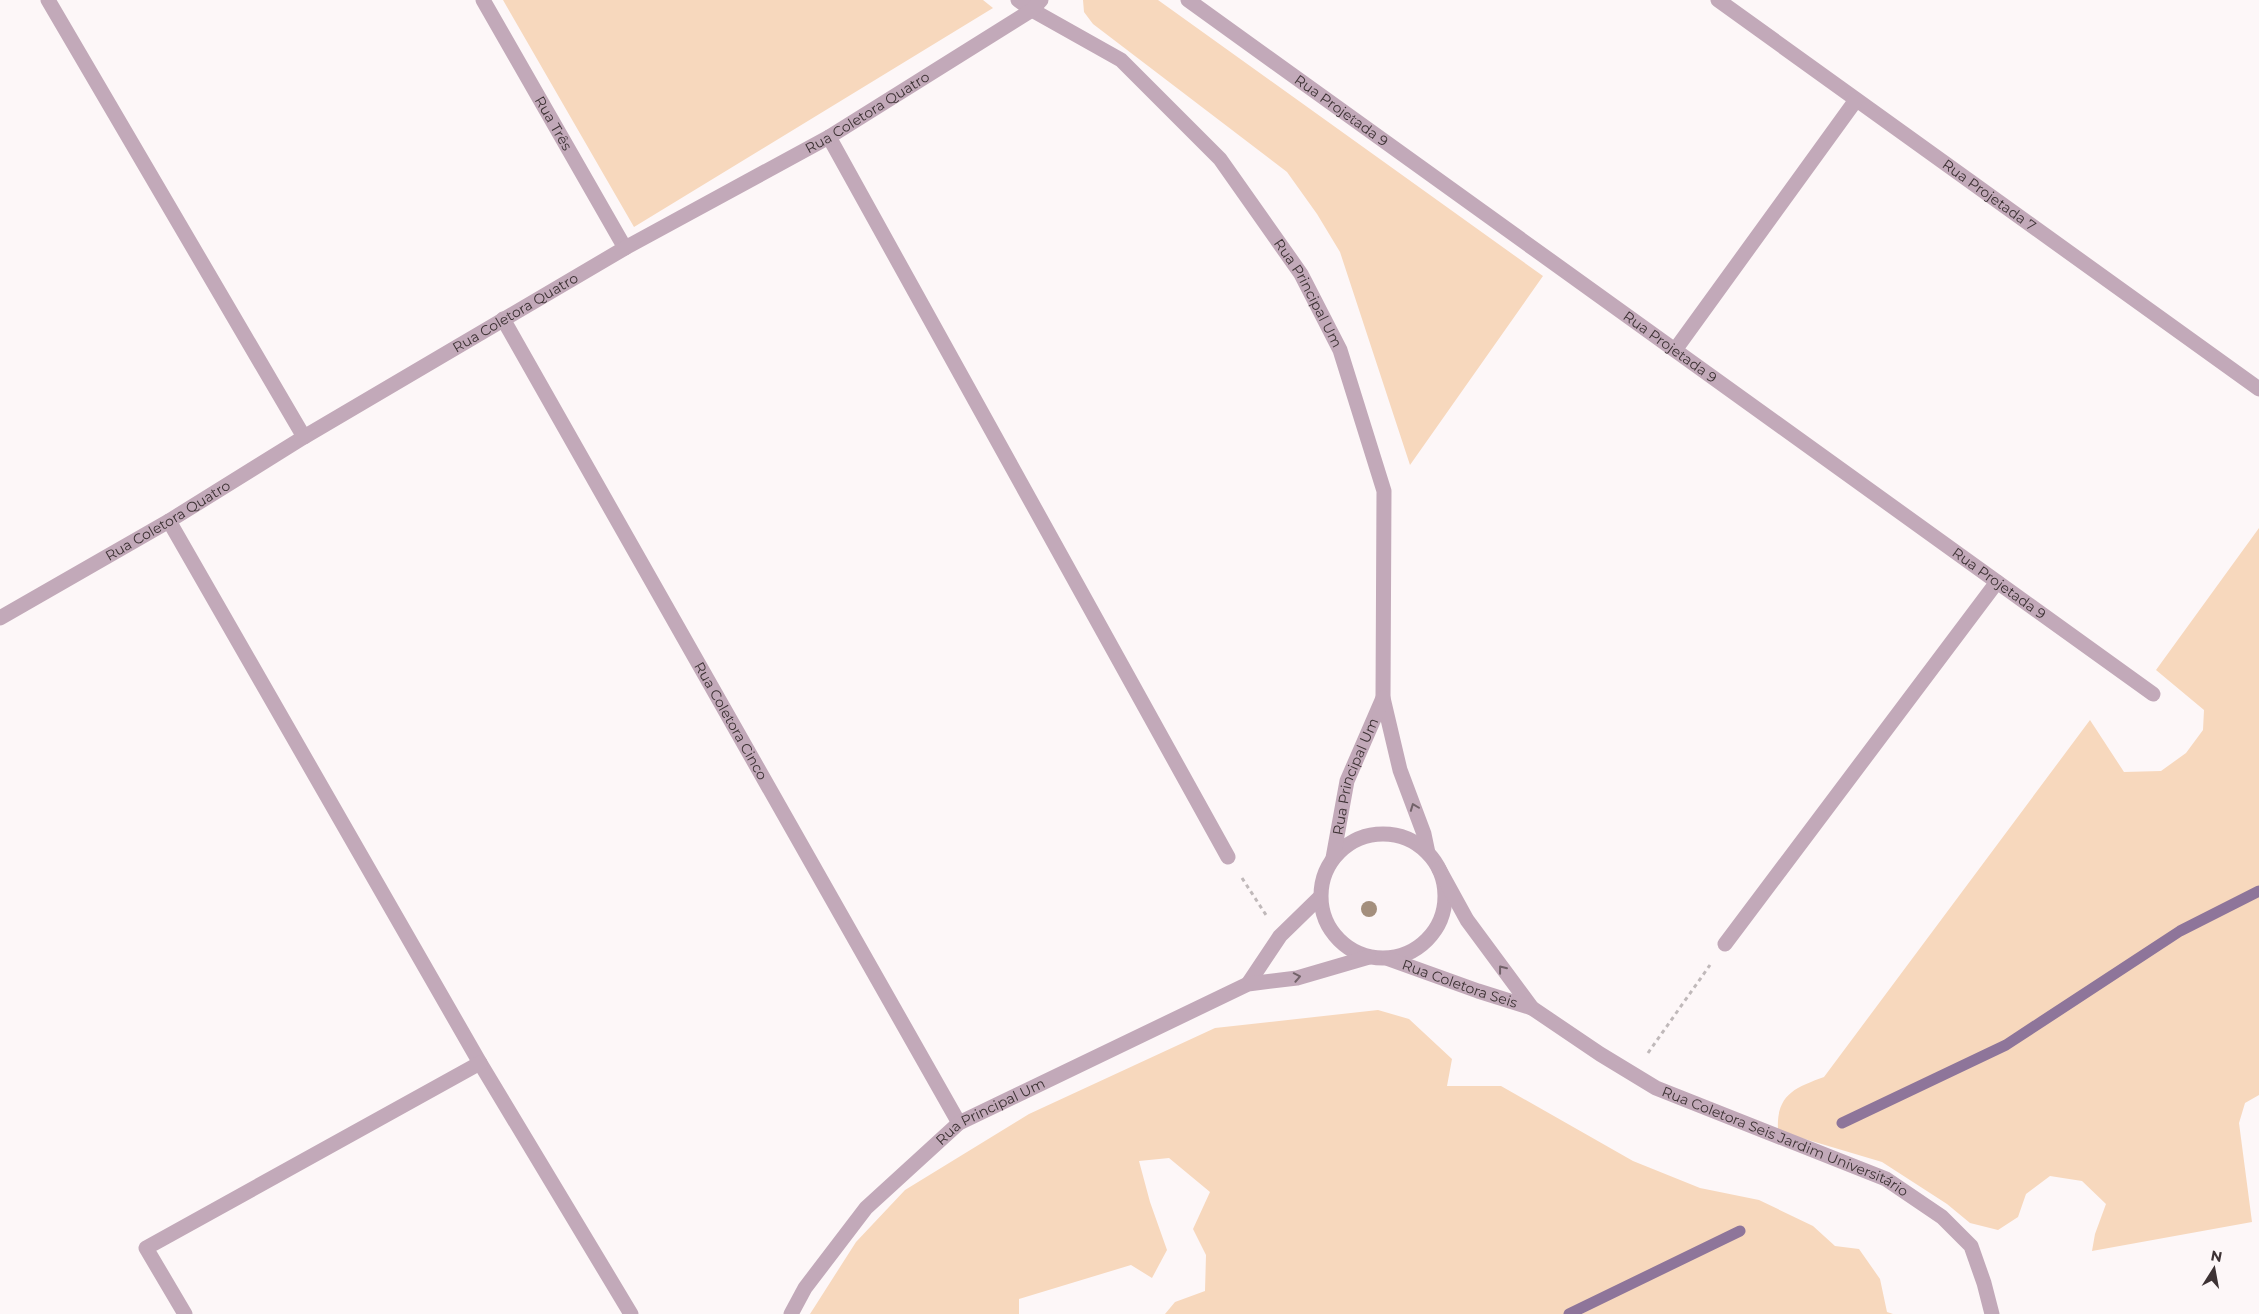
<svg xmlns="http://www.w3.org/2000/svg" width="2259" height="1314" viewBox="0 0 2259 1314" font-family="Montserrat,sans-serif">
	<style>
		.green { fill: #f7d8bd }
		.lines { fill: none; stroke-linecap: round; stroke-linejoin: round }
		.stream { stroke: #8e759a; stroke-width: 11 }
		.path { stroke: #c0b9ba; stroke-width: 3; stroke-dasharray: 4 4; stroke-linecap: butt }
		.street { stroke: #c2a9b9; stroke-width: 15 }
		.tree { fill: #a48f7d }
		.oneway { stroke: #726269 }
		.labels { text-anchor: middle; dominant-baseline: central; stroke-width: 4; stroke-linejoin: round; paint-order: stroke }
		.street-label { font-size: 14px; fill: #3d3234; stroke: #fdf7f8 }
	</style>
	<rect width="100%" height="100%" fill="#fdf7f8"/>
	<!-- green -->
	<path class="green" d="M503,0H983L993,8L634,227Z
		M1083,0H1158L1543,276L1410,465L1340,252L1317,214L1287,172L1093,24L1084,12Z
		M2259,528V1095L2245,1103L2239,1123L2252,1222L2092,1251L2095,1234L2106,1204L2082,1181L2050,1176L2026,1194L2018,1217L1998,1230L1970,1223L1947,1204L1882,1162L1778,1131C1776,1095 1794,1088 1824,1077L2090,720L2124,772L2161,771L2186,753L2203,730L2204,710L2156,670Z
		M1378,1010L1409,1019L1452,1059L1447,1086H1501L1633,1161L1700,1188L1759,1200L1813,1226L1835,1246L1859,1249L1880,1279L1887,1312L1893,1314H1165L1175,1302L1205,1291L1206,1255L1193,1229L1210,1192L1169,1158L1139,1161L1150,1202L1167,1250L1152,1278L1131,1265L1019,1299V1314H810L856,1242L905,1190L1029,1114L1215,1028Z"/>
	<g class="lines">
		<!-- stream -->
		<path class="stream" d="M1842,1123L2006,1045L2180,931L2259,891
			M1569,1314L1740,1231"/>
		<!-- path -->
		<path class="path" d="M1242,878L1266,915
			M1648,1053L1710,965"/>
		<!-- street -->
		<g class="street">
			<path d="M48,0L304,437"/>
			<path id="s1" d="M483,0L625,248"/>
			<path id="s2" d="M1018,0L1032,10L1121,60L1220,159L1301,274L1340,350L1384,491L1383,698L1400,770L1424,834L1428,853"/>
			<path id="s3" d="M1188,0L2153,694"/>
			<path id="s4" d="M1718,0L2259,389"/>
			<path d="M829,137L1228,857"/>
			<path id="s5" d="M503,319L959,1123"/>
			<path d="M1675,350L1856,100"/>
			<path d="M169,521L480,1063L631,1314"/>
			<path id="s6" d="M0,618L169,521L304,437L625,248L829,137L1032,10L1041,0"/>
			<circle cx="1383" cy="896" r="62"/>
			<path id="s7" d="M1333,858L1347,781L1383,698"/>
			<path id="s8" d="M1439,869L1467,920L1532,1008L1600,1054L1656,1088L1886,1179L1942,1217L1971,1246L1984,1283L1992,1314"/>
			<path d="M1725,944L1997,582"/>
			<path id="s9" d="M1389,959L1478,991L1532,1008"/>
			<path d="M1248,984L1280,936L1320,897"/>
			<path d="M185,1314L146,1248L480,1063"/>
			<path id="s10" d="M791,1314L805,1288L866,1208L959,1123L1248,984L1297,978L1369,957"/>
		</g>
	</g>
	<!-- trees -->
	<circle class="tree" cx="1369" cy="909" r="8"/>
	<!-- one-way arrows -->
	<defs><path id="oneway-chevron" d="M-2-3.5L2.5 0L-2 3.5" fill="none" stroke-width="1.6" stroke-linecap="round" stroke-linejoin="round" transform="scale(1.25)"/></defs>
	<g class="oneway">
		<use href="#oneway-chevron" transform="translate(1414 807) rotate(-111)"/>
		<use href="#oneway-chevron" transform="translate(1502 969) rotate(-128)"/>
		<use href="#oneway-chevron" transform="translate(1297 977) rotate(-11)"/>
	</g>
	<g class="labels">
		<!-- street labels -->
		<g class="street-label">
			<text stroke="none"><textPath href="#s3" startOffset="189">Rua Projetada 9</textPath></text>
			<text stroke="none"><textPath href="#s6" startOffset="1004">Rua Coletora Quatro</textPath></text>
			<text stroke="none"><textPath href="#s1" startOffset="142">Rua Três</textPath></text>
			<text stroke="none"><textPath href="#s4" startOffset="334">Rua Projetada 7</textPath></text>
			<text stroke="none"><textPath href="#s2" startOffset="420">Rua Principal Um</textPath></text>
			<text stroke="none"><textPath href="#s6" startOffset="599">Rua Coletora Quatro</textPath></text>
			<text stroke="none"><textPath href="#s3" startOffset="594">Rua Projetada 9</textPath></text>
			<text stroke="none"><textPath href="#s6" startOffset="194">Rua Coletora Quatro</textPath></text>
			<text stroke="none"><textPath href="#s3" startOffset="999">Rua Projetada 9</textPath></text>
			<text stroke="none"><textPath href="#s5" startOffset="462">Rua Coletora Cinco</textPath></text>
			<text stroke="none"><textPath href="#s7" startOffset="85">Rua Principal Um</textPath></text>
			<text stroke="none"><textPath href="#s9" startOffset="75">Rua Coletora Seis</textPath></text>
			<text stroke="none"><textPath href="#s10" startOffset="289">Rua Principal Um</textPath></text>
			<text stroke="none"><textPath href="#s8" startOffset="455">Rua Coletora Seis Jardim Universitário</textPath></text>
		</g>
	</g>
	<!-- north arrow -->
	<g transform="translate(2214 1269) rotate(11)" stroke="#fdf7f8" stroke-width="4" paint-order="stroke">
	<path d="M0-4L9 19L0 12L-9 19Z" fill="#3d3234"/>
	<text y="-8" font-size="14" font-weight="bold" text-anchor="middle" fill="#3d3234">N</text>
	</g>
</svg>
